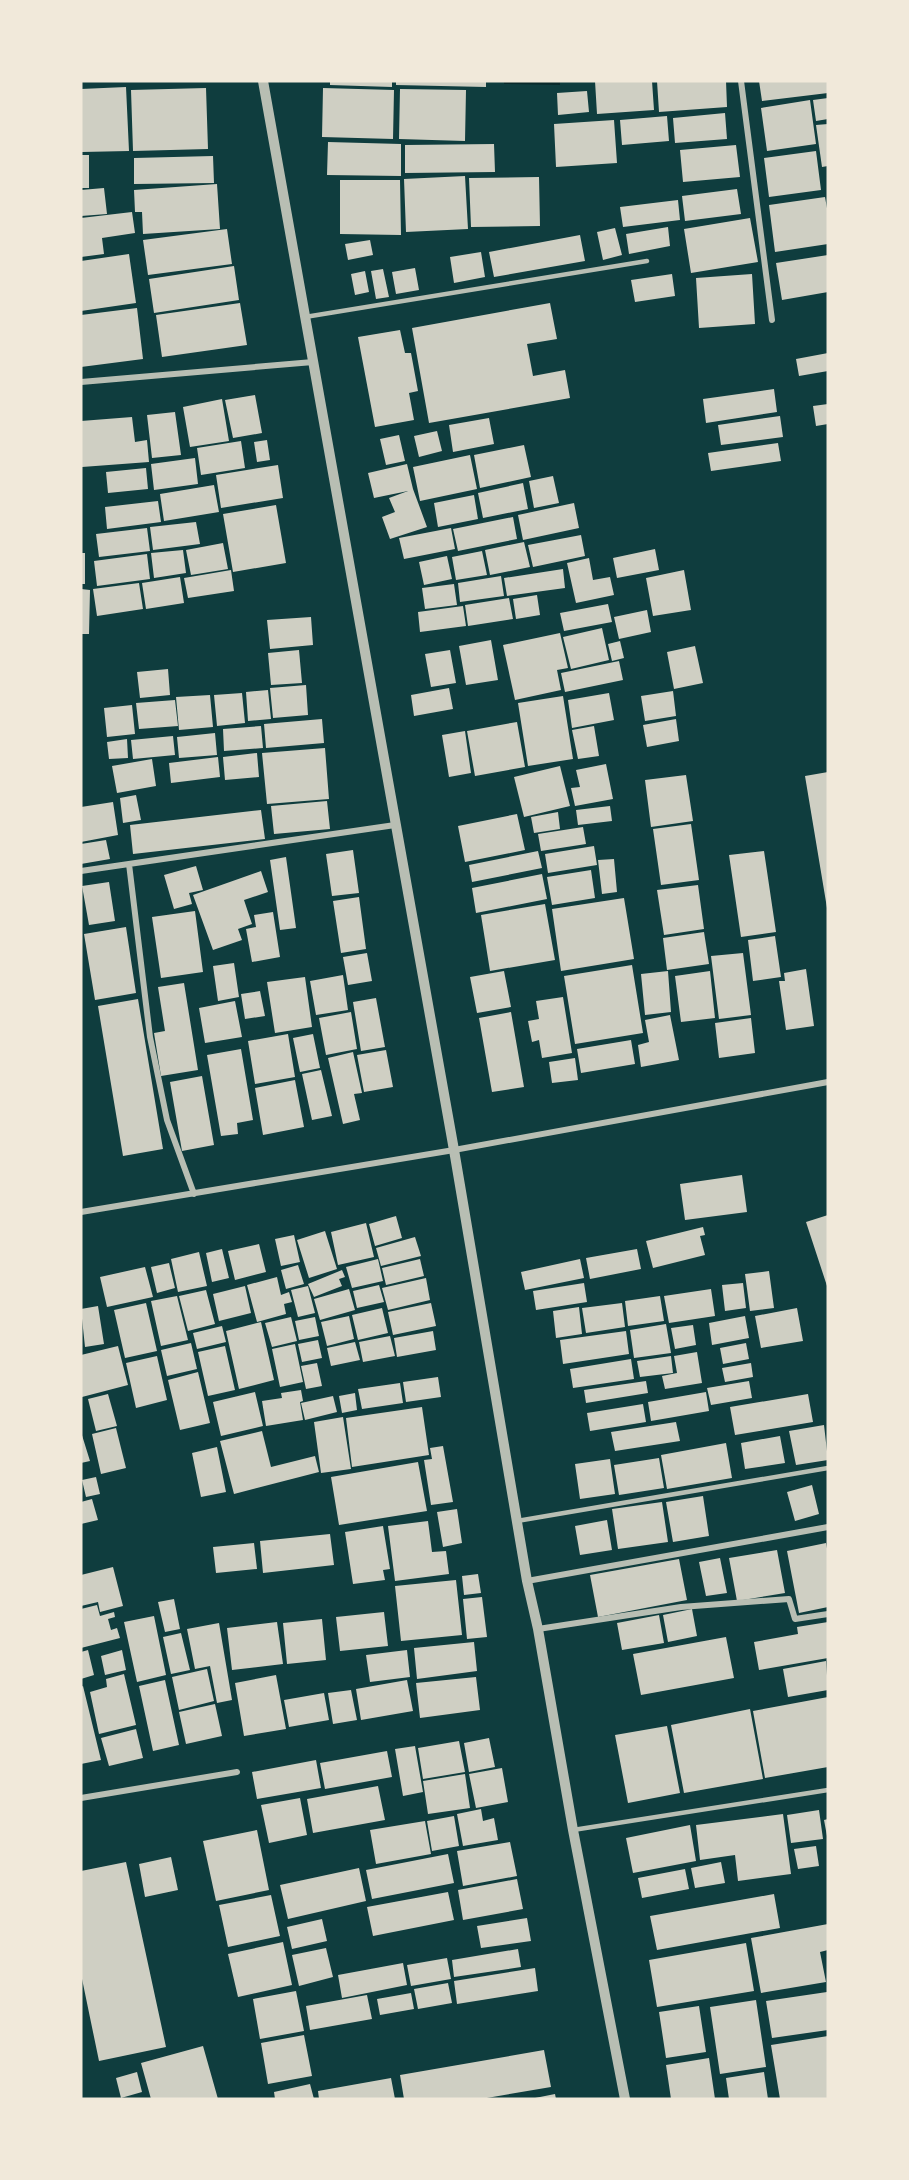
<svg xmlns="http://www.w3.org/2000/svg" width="909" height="2180" viewBox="0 0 909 2180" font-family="Overpass,sans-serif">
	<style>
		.water { fill: #0a2a2b }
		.building { fill: #cfcfc3 }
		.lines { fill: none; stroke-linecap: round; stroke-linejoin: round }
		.service { stroke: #b8beb3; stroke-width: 4.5 }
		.minor { stroke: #b8beb3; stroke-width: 6 }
		.tertiary { stroke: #b8beb3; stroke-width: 10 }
	</style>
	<rect width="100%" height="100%" fill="#0f3d3e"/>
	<!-- water -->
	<path class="water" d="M504,81H560V85L504,84Z"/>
	<!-- building -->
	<path class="building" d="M330,81H392V87L330,85Z
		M396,81H486V87L396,85Z
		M595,81H652L654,110L597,114Z
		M657,81H726L727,107L659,112Z
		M759,81H828V93L762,101Z
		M126,87L129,151L82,152L81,89Z
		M206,88L208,149L133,151L131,90Z
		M323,88L394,90L393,139L322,137Z
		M400,89L466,90L465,141L399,139Z
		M587,91L589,112L558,115L557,93Z
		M828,98V119L816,121L813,100Z
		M810,100L816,144L767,151L761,108Z
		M725,113L727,139L675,143L673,118Z
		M667,116L669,141L622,145L620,120Z
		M614,120L617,163L556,167L554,124Z
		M828,124V166L822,167L816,125Z
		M328,142L401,144V176L327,175Z
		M494,144L495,172L405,173V145Z
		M736,145L740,177L683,182L680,150Z
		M816,151L821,190L769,197L764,158Z
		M81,155H89V188H81Z
		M213,156L214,183L134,184V158Z
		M465,176L468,229L406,232L404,179Z
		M539,177L540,226L471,227L469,178Z
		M340,180H400L401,235L340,234Z
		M217,184L220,229L143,234L142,212H135L134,190Z
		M104,188L107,214L81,216V190Z
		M737,189L741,214L685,221L682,196Z
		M825,197L828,214V244L775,252L769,205Z
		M678,200L680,220L623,227L620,207Z
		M132,212L135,233L102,238L104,254L81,257V218Z
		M750,218L758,262L691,273L684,229Z
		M668,227L670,246L629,254L626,234Z
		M615,228L622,255L603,260L597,232Z
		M227,229L232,264L148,275L143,240Z
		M580,235L585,261L494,277L489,252Z
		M370,240L373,255L348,260L345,244Z
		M481,252L485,277L454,283L450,257Z
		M129,254L136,303L81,311V261Z
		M828,255V292L782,300L776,263Z
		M234,266L239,300L154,313L149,279Z
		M415,268L419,290L396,294L392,272Z
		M383,269L389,297L376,299L371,271Z
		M365,271L369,292L355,295L351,274Z
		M672,274L675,296L635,302L631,280Z
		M752,274L755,324L699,328L696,278Z
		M240,303L247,345L162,357L156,315Z
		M550,303L557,339L527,344L533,376L565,370L570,398L429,423L412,328Z
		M137,308L143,359L81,367V315Z
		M400,330L405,353H411L418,391L409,393L414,420L375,427L358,337Z
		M828,353V371L799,376L796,359Z
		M774,389L777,412L706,423L703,399Z
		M255,395L262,433L233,438L225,400Z
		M222,399L229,441L190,447L183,407Z
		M828,404V424L816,426L813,406Z
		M175,412L181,455L152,458L147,415Z
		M780,416L783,437L721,445L718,425Z
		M132,417L135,442L147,440L149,462L82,467L81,421Z
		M489,418L494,444L453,452L449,425Z
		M437,431L442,451L419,457L414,436Z
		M399,435L405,461L386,465L380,439Z
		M267,440L270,460L257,462L254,442Z
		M241,441L245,468L201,475L197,448Z
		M778,443L781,461L711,471L708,453Z
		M524,445L531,477L480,488L474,455Z
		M470,455L477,489L420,501L413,467Z
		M195,458L198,484L154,490L151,464Z
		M407,464L413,489L427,527L390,539L382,517L395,512L389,498L408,491L374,498L368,473Z
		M278,465L283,498L221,508L216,475Z
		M146,468L148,489L108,493L106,472Z
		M553,476L559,503L534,508L529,481Z
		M523,483L528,509L483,518L478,493Z
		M214,485L219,512L164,521L160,494Z
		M474,495L478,519L438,527L434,503Z
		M158,501L161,522L107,529L105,507Z
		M574,503L579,528L523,540L518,515Z
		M276,505L286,563L233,572L223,514Z
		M513,517L517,539L458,551L453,529Z
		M196,522L200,544L153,550L150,527Z
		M147,528L150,551L99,557L96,534Z
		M451,528L455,549L404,559L399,538Z
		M581,535L585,556L533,567L528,545Z
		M524,542L530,567L490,575L485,550Z
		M223,543L228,569L191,575L186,550Z
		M655,549L659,570L617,578L613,558Z
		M183,550L186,573L154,578L151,553Z
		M482,551L487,575L456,580L452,557Z
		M81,553H85V584H81Z
		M147,554L150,579L97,586L94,561Z
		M447,556L452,579L424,585L419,562Z
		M589,558L593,580L610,577L614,595L576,603L567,563Z
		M563,569L565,588L507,596L504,578Z
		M231,570L234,591L188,598L184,578Z
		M684,570L691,610L653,616L646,578Z
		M501,576L504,596L460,602L458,583Z
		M180,577L184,603L146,609L142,583Z
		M139,583L143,609L97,616L93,589Z
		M454,584L457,605L425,609L422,588Z
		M81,589L90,590L89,634H81Z
		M537,595L540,615L516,619L513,599Z
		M509,598L513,619L468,626L465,605Z
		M608,604L612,622L564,631L560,613Z
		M463,606L466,626L420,632L418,612Z
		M647,610L651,632L619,639L614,617Z
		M311,617L313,645L270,649L267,620Z
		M602,628L609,660L571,669L563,637Z
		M560,633L568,668L557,670L561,690L515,700L503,645Z
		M491,640L498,680L466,685L459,646Z
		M620,641L624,658L612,661L608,644Z
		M695,646L703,683L674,689L667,652Z
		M299,650L302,683L271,685L268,653Z
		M450,650L456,683L431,687L425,654Z
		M619,661L623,680L565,692L561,673Z
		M168,669L170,695L140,698L137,672Z
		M306,685L308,715L273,718L270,688Z
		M449,688L453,709L414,716L411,695Z
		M268,690L271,719L248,721L246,692Z
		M673,691L676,716L645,721L641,696Z
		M242,693L245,723L217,726L214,695Z
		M609,693L614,720L572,728L568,700Z
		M210,695L213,727L179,730L176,697Z
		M563,696L573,759L528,766L518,703Z
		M175,700L178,726L139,729L136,703Z
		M132,705L135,734L107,737L104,708Z
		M322,719L324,743L266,748L264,724Z
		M676,719L679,741L647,747L643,725Z
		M517,722L525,767L475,776L467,731Z
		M261,726L263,748L224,751L223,729Z
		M594,726L599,756L578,759L572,730Z
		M465,731L471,773L449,777L442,735Z
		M215,733L217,755L179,758L177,737Z
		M173,736L175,755L133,759L131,740Z
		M127,739L128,758L109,759L107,742Z
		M325,748L329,799L267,804L262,753Z
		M257,753L259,777L225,780L223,757Z
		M218,757L220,777L171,783L169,763Z
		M152,759L156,786L117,793L112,766Z
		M606,764L613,799L575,806L571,788L580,787L576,770Z
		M560,766L570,806L524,817L514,777Z
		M828,772V908H827L805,776Z
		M686,775L693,821L651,827L645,780Z
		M136,795L141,820L123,823L120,798Z
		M327,801L330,829L274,834L271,806Z
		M113,802L118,835L81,842V807Z
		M610,806L612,821L578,825L576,810Z
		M261,810L265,839L133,854L130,825Z
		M558,812L560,829L534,833L531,817Z
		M517,814L525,850L465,862L458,826Z
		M691,824L699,880L661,885L653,829Z
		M583,827L586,844L541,851L538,834Z
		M106,840L110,859L81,864V844Z
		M594,846L597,865L548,873L545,854Z
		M353,850L359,893L332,896L326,854Z
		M538,851L542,868L472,882L469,865Z
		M764,851L776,932L741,937L729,855Z
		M286,857L296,928L280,930L270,860Z
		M614,859L617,892L602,894L598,860Z
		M196,866L203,890L189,893L192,904L174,909L164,875Z
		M591,870L595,898L552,905L547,877Z
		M261,871L268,892L244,900L252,924L238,929L242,940L213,950L193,895Z
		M542,874L547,899L476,913L472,888Z
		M109,882L115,921L89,925L82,886Z
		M698,885L704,929L664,935L657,890Z
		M359,897L366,949L341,953L333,901Z
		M624,898L634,959L561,971L552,909Z
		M545,904L555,960L490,971L481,915Z
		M195,911L203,972L161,978L152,917Z
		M273,912L280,957L252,962L246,929L256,927L254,915Z
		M126,927L136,993L95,1000L84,934Z
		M704,932L709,964L667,970L663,938Z
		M775,936L781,977L753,981L748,940Z
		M367,953L372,981L348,985L343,957Z
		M743,953L751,1015L719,1019L711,956Z
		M234,963L239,997L218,1001L213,966Z
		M632,965L643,1033L575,1044L564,976Z
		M806,969L814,1026L786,1030L779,981H785L784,973Z
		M504,971L511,1007L477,1013L470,977Z
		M668,971L671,1012L645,1015L641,974Z
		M710,971L715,1018L681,1022L675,976Z
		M343,975L348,1010L316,1015L310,981Z
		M305,977L312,1027L275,1033L267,982Z
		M184,983L198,1070L161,1076L154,1033L165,1031L158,987Z
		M260,991L265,1016L245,1019L241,994Z
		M563,997L572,1053L542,1058L539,1040L532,1042L528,1021L539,1019L536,1001Z
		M376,998L385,1047L361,1051L353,1002Z
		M138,999L163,1149L123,1156L98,1006Z
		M235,1001L242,1037L205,1043L199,1008Z
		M351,1012L357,1049L326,1055L319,1018Z
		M511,1012L524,1087L492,1092L479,1018Z
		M670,1015L679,1060L641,1067L638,1045L649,1042L645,1020Z
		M751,1018L755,1053L719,1058L715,1023Z
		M288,1034L295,1077L255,1084L248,1041Z
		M313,1034L320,1068L300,1072L293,1038Z
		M631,1040L635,1064L581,1073L577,1049Z
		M241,1049L253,1120L237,1123L238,1134L221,1136L207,1055Z
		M386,1050L393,1087L364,1092L357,1055Z
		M353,1052L362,1093L354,1094L360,1120L343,1124L328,1058Z
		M575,1058L578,1080L552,1083L549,1062Z
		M321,1070L332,1116L312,1120L302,1074Z
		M202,1076L214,1145L182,1151L170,1082Z
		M295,1080L304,1127L263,1135L255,1088Z
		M742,1175L747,1212L685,1220L680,1184Z
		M828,1215V1289L806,1222Z
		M396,1216L402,1238L375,1246L369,1224Z
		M366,1223L374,1257L338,1265L331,1232Z
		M703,1227L705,1235L700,1236L705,1255L653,1268L646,1241Z
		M325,1231L337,1269L309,1278L297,1240Z
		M294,1235L300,1262L281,1266L275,1239Z
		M415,1237L421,1256L381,1266L376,1248Z
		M259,1244L266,1272L235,1280L228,1251Z
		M222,1249L229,1278L212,1282L206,1253Z
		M637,1249L641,1269L590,1279L586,1258Z
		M199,1252L207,1286L178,1292L171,1259Z
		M378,1259L383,1281L352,1288L346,1267Z
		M420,1259L424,1276L386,1285L382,1268Z
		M580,1259L584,1278L525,1290L521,1272Z
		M169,1263L175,1288L157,1293L151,1267Z
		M298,1265L304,1284L286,1289L281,1270Z
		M145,1267L153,1297L107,1307L100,1277Z
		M342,1270L345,1277L339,1279L342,1286L314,1297L308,1284Z
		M769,1271L774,1308L750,1311L745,1274Z
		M277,1277L281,1295L289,1292L292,1302L284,1304L286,1314L257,1322L247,1285Z
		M426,1278L430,1300L388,1310L382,1288Z
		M584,1283L587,1302L536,1310L533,1291Z
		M743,1283L746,1308L725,1311L722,1285Z
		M379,1285L384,1302L357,1308L353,1291Z
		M245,1286L251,1313L219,1321L213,1294Z
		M308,1286L315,1313L298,1317L291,1290Z
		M349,1289L355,1310L320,1320L314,1299Z
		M711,1289L715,1316L669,1323L664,1296Z
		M206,1290L215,1324L188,1331L179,1296Z
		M177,1296L188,1340L161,1346L151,1301Z
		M660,1296L664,1321L628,1326L625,1301Z
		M146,1303L157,1351L125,1358L114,1310Z
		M431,1303L436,1326L393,1335L388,1312Z
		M622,1303L625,1327L586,1333L582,1308Z
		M98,1306L104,1344L85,1347L81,1309Z
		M579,1307L582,1334L556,1338L553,1311Z
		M382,1308L388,1333L358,1340L352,1315Z
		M797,1308L803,1341L761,1348L755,1316Z
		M349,1316L354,1339L327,1346L321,1322Z
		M745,1316L749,1338L712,1345L709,1323Z
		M291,1317L297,1341L272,1347L265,1323Z
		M315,1317L319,1336L299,1340L295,1321Z
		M261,1322L274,1380L239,1389L226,1331Z
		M666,1324L671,1353L634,1358L630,1330Z
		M693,1325L696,1345L675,1349L671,1328Z
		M222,1326L226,1342L197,1349L193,1333Z
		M433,1331L436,1350L397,1357L394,1338Z
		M626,1331L629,1354L563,1364L560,1340Z
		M390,1336L395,1356L363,1362L359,1342Z
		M318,1340L322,1358L302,1362L298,1344Z
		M355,1342L360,1360L331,1366L327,1348Z
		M191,1343L197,1369L167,1376L161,1350Z
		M746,1343L749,1359L723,1364L720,1348Z
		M295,1344L303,1382L280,1387L272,1349Z
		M118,1346L128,1385L82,1397L81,1355Z
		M225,1346L235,1390L208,1396L198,1352Z
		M697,1352L702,1383L665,1389L662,1376L677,1373L674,1356Z
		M157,1356L167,1400L136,1408L126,1363Z
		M671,1356L673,1373L640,1377L637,1361Z
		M631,1359L634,1379L573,1388L570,1369Z
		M317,1363L322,1386L306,1389L301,1366Z
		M751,1363L753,1377L725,1382L722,1368Z
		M198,1372L210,1423L180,1430L168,1380Z
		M438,1377L441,1397L406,1402L403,1382Z
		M646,1381L648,1393L586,1403L584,1390Z
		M749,1381L752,1398L711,1405L707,1388Z
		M400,1383L403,1403L362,1409L358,1389Z
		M301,1390L303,1401L300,1402L303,1420L266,1426L262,1401L282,1398L281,1393Z
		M255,1392L263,1426L221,1436L213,1402Z
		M706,1392L709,1411L651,1421L648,1402Z
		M355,1393L357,1410L342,1413L339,1396Z
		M108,1394L117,1426L96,1431L88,1399Z
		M808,1394L813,1422L735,1435L730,1407Z
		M333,1396L337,1412L305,1420L301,1403Z
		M643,1404L646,1422L590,1431L587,1413Z
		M422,1407L429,1455L352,1467L346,1418Z
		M343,1417L351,1469L321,1473L314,1422Z
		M676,1422L680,1441L615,1451L611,1432Z
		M824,1425L828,1460L796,1465L789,1431Z
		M116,1428L126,1468L101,1474L92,1434Z
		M262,1431L271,1467L315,1456L319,1472L234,1494L220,1441Z
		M81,1432L90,1461L81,1463Z
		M780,1436L785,1463L745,1469L741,1443Z
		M726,1443L732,1478L667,1489L661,1455Z
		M443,1446L453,1502L431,1505L424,1460L432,1459L430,1448Z
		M217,1447L226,1492L201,1497L192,1453Z
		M659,1458L664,1488L619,1495L614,1465Z
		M610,1459L615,1494L580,1499L575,1464Z
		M418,1462L427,1511L339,1525L331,1477Z
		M96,1477L100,1494L86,1497L82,1480Z
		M812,1485L819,1514L795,1521L787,1492Z
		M703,1496L709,1536L673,1542L666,1502Z
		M92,1499L98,1520L81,1524V1502Z
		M662,1502L668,1542L618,1549L612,1509Z
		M457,1509L462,1543L443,1547L437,1512Z
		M607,1520L612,1550L580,1555L575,1526Z
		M428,1521L432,1552L446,1551L449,1574L395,1581L388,1526Z
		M383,1526L390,1569L383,1570L385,1580L353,1584L345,1532Z
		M330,1534L334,1565L263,1573L260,1541Z
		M254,1543L257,1569L216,1573L213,1547Z
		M826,1543L828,1554V1607L799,1613L787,1551Z
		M777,1550L785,1593L737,1601L729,1558Z
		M720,1558L727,1593L706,1596L699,1562Z
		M679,1559L687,1600L598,1617L590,1575Z
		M113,1567L123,1606L100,1612L98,1602L81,1606V1575Z
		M478,1574L481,1593L464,1595L462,1576Z
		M456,1580L462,1635L401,1641L395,1586Z
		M482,1597L487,1637L467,1639L463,1599Z
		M174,1599L180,1629L165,1632L158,1602Z
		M97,1605L100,1616L114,1612L115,1617L108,1619L111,1630L117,1628L120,1638L81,1648V1609Z
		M692,1609L697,1636L668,1642L663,1615Z
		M384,1612L388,1646L340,1651L336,1617Z
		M659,1615L664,1643L622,1650L617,1623Z
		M154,1616L166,1675L137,1682L124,1622Z
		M322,1619L326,1660L287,1664L283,1623Z
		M277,1622L283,1664L232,1670L227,1628Z
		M828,1622V1658L759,1670L754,1642L798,1634L797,1627Z
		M219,1623L232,1700L217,1703L210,1666L195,1669L187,1629Z
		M181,1633L190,1670L171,1674L163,1637Z
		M726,1637L734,1678L641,1695L633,1654Z
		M474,1642L477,1671L417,1679L414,1648Z
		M88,1650L94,1675L81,1679V1652Z
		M122,1650L126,1670L105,1675L101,1656Z
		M407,1650L410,1677L370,1682L366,1655Z
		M826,1661L828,1690L788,1697L783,1669Z
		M207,1669L214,1701L179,1710L172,1677Z
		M124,1674L136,1725L99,1734L90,1692L107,1687L106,1679Z
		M276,1675L286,1729L244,1736L235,1683Z
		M476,1677L480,1710L420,1718L416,1683Z
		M165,1680L179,1745L153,1751L139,1686Z
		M407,1680L413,1711L361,1720L356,1689Z
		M83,1686L101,1760L81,1764V1687Z
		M351,1690L357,1720L333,1724L328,1693Z
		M324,1693L329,1720L289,1727L284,1700Z
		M828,1697V1767L765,1778L753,1711Z
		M215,1704L222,1736L186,1744L179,1712Z
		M750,1709L763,1779L684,1793L671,1725Z
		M667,1726L680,1793L628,1803L615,1735Z
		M136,1729L143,1758L109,1766L101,1738Z
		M489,1738L495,1767L469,1772L464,1743Z
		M459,1741L465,1772L423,1779L418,1748Z
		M415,1746L423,1792L403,1796L395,1749Z
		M387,1751L392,1777L325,1789L320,1763Z
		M316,1760L321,1788L257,1799L252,1772Z
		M502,1768L508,1802L476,1808L469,1774Z
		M465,1774L470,1808L428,1814L423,1781Z
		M378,1786L385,1820L313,1833L307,1799Z
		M300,1798L307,1835L269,1843L261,1805Z
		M481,1809L483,1821L494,1818L498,1840L463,1846L457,1814Z
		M819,1810L823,1839L791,1843L787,1815Z
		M783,1814L791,1874L738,1881L735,1855L700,1860L696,1825Z
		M454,1816L459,1846L432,1851L427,1821Z
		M828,1819V1836H827L824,1820Z
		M425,1821L431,1854L376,1864L370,1830Z
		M690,1825L696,1861L633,1873L626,1838Z
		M257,1830L269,1890L216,1901L203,1841Z
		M510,1842L517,1876L463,1886L457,1851Z
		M816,1846L819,1866L798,1869L794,1849Z
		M448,1854L454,1883L372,1899L366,1870Z
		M171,1857L178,1890L145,1897L139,1864Z
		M126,1862L166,2047L99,2061L81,1974V1871Z
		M721,1862L725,1883L695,1888L691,1868Z
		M359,1868L366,1901L288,1919L280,1885Z
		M685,1869L689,1889L642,1898L638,1878Z
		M517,1879L523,1909L463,1920L458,1890Z
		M448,1892L454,1920L373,1936L367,1907Z
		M774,1894L780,1928L657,1950L650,1916Z
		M271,1895L280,1936L228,1947L219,1905Z
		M527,1918L531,1941L481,1948L477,1926Z
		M322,1919L327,1941L292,1949L287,1927Z
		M828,1924V1950L820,1952L826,1982L761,1993L751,1938Z
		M283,1942L292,1985L238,1997L228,1954Z
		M746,1943L754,1991L657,2007L649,1960Z
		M326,1948L333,1977L299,1986L292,1955Z
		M518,1949L521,1967L454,1977L452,1960Z
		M447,1958L451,1979L411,1986L407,1965Z
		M403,1963L407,1985L342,1998L338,1975Z
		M535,1968L538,1991L457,2004L454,1981Z
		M448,1983L452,2003L418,2009L414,1989Z
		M296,1991L304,2031L260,2039L253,1999Z
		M827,1992L828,2030L772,2038L766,2001Z
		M411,1993L414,2009L380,2015L377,1999Z
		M367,1995L372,2019L310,2030L306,2006Z
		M756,2000L766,2067L720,2074L710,2007Z
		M699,2006L706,2052L666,2058L659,2012Z
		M304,2035L312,2076L268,2084L261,2043Z
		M828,2036V2099H780L771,2045Z
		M203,2046L218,2099H151L141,2063Z
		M544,2050L551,2087L481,2099H404L400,2075Z
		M709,2058L715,2099H671L666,2065Z
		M137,2072L142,2092L121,2098L116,2078Z
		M764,2072L768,2099H729L726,2078Z
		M391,2078L395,2099H319L318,2091Z
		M310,2084L314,2099H275L274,2092Z
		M555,2094L556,2099H536L535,2098Z"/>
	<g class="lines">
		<!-- service -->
		<path class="service" d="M305,317L647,261
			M517,1521L828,1468
			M573,1830L828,1790"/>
		<!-- minor -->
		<path class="minor" d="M741,81L772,320
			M81,382L313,362
			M129,864L150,1037L167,1120L194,1194
			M81,871L395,825
			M81,1212L454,1150L828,1082
			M527,1581L828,1527
			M538,1629L681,1607L789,1599L795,1619L828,1614
			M81,1798L237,1772"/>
		<!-- tertiary -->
		<path class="tertiary" d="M263,81L454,1150L527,1581L538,1629L573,1830L625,2099"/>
	</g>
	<!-- border -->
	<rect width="909" height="2180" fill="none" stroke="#f1e9da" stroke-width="165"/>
</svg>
